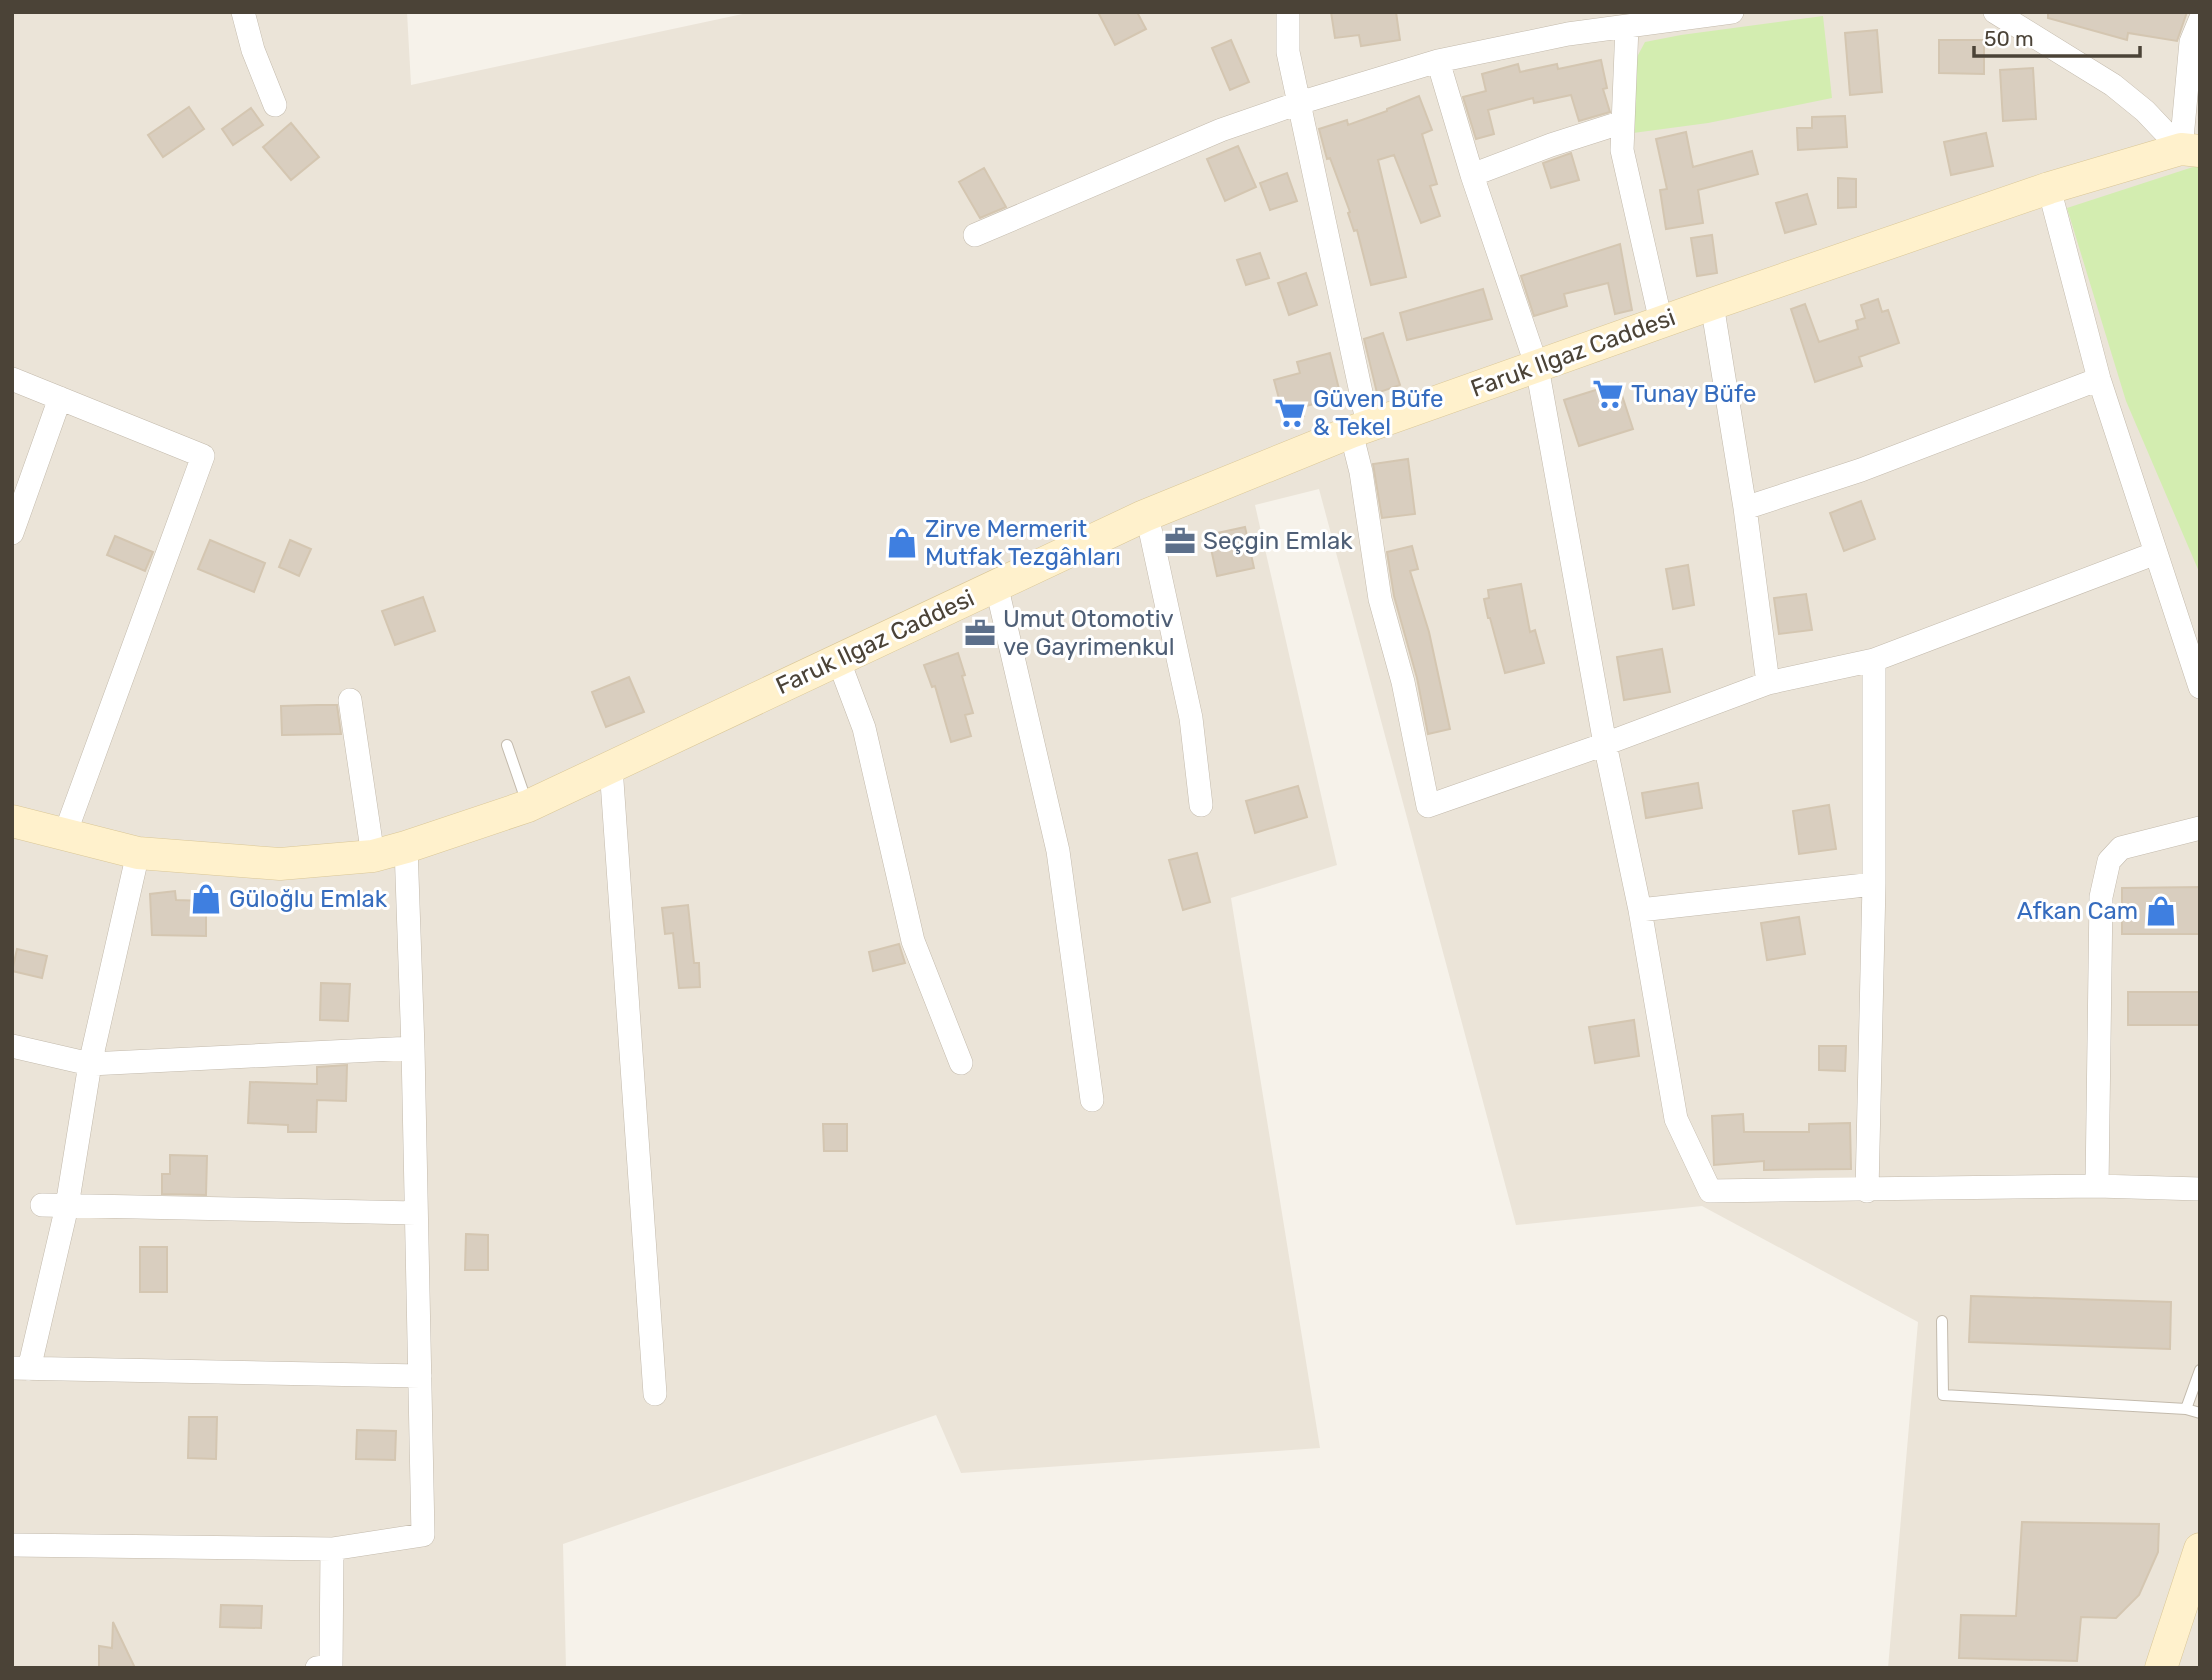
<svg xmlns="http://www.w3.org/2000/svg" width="2212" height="1680" viewBox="0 0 2212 1680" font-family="Rubik,sans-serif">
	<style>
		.residential { fill: #ebe4d8 }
		.green { fill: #d3edb0 }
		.building { fill: #d9cebf; stroke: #d4c6b1; stroke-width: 2 }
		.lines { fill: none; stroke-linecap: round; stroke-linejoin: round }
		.lane-casing { stroke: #c3baac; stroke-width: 12 }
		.street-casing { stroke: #c3baac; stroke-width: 24 }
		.secondary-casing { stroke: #dac797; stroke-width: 33 }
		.lane { stroke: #fff; stroke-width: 10 }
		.street { stroke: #fff; stroke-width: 23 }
		.secondary { stroke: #fff1cc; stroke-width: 32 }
		.labels { text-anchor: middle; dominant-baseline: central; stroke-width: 6; stroke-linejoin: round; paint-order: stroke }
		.street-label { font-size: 24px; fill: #4b4337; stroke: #fff }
		.shop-label { font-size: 24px; fill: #366cbe; stroke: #fff; text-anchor: start }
		.service-label { font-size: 24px; fill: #4e5e75; stroke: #fff; text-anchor: start }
	</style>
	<rect width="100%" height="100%" fill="#f6f2ea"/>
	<!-- residential -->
	<path class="residential" d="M12,12H407L411,85L752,12H2200V1668H1888L1918,1322L1702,1206L1516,1225L1319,489L1255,505L1337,865L1231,898L1320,1448L961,1473L936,1415L563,1544L566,1668H12Z"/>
	<!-- green -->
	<path class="green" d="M1823,16L1832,98L1708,123L1633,133L1637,57L1645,42L1681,35Z
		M2196,166H2200V574L2126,401L2067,208Z"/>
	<!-- building -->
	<path class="building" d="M1098,12H1137L1146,29L1115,45Z
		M1331,12H1396L1400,40L1361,46L1359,35L1335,38Z
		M2048,12H2187L2177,41L2128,33L2127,40L2048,18Z
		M1877,30L1882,92L1850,95L1845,33Z
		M1231,40L1249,82L1230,90L1212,48Z
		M1939,40H1984V74L1939,73Z
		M1601,60L1607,88L1603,89L1610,112L1579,121L1571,95L1534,103L1533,98L1488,110L1494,134L1476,139L1463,97L1486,91L1482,74L1518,64L1520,72L1557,64L1558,69Z
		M2033,68L2036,119L2003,121L2000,70Z
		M1419,96L1432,130L1422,134L1437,184L1430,186L1440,216L1421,223L1394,155L1378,160L1406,277L1371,285L1357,230L1354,231L1348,213L1350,212L1330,158L1327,159L1319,129L1347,120L1348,125L1387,111V109Z
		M189,107L204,129L163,157L148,135Z
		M251,108L263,125L233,145L222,129Z
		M1845,116L1847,147L1798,150L1797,128H1812V117Z
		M291,123L319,157L291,180L263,147Z
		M1686,132L1693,167L1752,151L1758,174L1698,190L1703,223L1666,229L1660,190L1667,189L1656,139Z
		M1986,133L1993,166L1951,175L1944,142Z
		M1238,146L1256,187L1225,201L1207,159Z
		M1571,153L1579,180L1551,188L1543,163Z
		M984,168L1006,207L980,218L959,182Z
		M1287,173L1297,201L1270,210L1260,183Z
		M1838,178L1856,179V207L1838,208Z
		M1807,194L1816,224L1785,233L1776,203Z
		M1712,235L1717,273L1697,276L1691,238Z
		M1620,244L1632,310L1615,314L1608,283L1564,294L1567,306L1534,316L1521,276Z
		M1260,253L1269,278L1246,285L1237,260Z
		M1306,273L1317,305L1289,315L1278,283Z
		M1483,289L1492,319L1407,340L1400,313Z
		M1878,299L1882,312L1888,310L1899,343L1859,357L1862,366L1815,382L1791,309L1805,304L1819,342L1858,329L1856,321L1865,318L1861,305Z
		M1383,333L1400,385L1377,393L1364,339Z
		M1330,353L1341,397L1302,407L1304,416L1285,421L1274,380L1300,373L1297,362Z
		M1618,383L1633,429L1579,446L1564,400Z
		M1408,459L1415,514L1382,518L1373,464Z
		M1861,501L1875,539L1844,551L1830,513Z
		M1245,527L1254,568L1217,576L1208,535Z
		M115,536L153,552L145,571L107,555Z
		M210,540L265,563L254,592L198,569Z
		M290,540L311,549L299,576L279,567Z
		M1412,546L1418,569L1410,571L1429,632L1450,729L1428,734L1417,678L1394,596L1387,552Z
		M1688,565L1694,605L1673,609L1666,569Z
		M1521,584L1530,632L1535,630L1544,663L1505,673L1490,618H1488L1484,599L1489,598L1488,590Z
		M1806,594L1812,630L1779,634L1774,598Z
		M423,597L435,631L395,645L382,611Z
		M1662,649L1670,692L1624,700L1617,657Z
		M958,653L965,675L962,676L973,713L965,715L971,736L951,742L935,686L932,687L924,665Z
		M629,677L644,712L606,727L592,692Z
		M317,705H337L341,734L282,735L281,706Z
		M1698,783L1702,808L1646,818L1642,793Z
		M1298,786L1307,817L1255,833L1246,801Z
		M1829,805L1836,849L1799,854L1793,811Z
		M1197,853L1210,902L1183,910L1169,860Z
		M2200,887V934H2122V888Z
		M175,891L176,900L206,901V936L152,935L150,894Z
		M688,905L694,963H699L700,987L679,988L673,933L665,934L662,908Z
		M1799,917L1805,954L1767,960L1761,923Z
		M899,944L905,963L873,971L869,952Z
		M17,949L47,956L42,978L12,971Z
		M321,983L350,984L348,1021L320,1020Z
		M2128,992H2200V1025H2128Z
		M1634,1020L1639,1056L1595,1063L1589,1027Z
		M1819,1046H1846L1845,1071L1819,1070Z
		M347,1065L346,1101L317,1100L316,1132H288V1125L248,1123L250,1082L317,1084V1067Z
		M1743,1114L1744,1132H1809V1124L1850,1123L1851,1169L1764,1170V1161L1714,1165L1712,1116Z
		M823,1124H847V1151H824Z
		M170,1155L207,1156L206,1195L162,1194V1174H170Z
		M466,1234L488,1235V1270H465Z
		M140,1247H167V1292H140Z
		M1971,1296L2171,1302L2170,1349L1969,1342Z
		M189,1417H217L216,1459L188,1458Z
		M357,1430L396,1431L395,1460L356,1459Z
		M2022,1522L2159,1524L2158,1552L2139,1595L2116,1618L2081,1617L2077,1661L1959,1658L1961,1615L2016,1616Z
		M221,1605L262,1606L261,1628L220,1627Z
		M113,1622L135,1668H99V1646L112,1648Z"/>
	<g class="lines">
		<!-- lane casing -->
		<g class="lane-casing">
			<path id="lane" d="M507,745L527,803
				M1942,1321L1943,1395L2186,1409L2200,1370
				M2186,1409L2200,1413"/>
		</g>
		<!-- street casing -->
		<g class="street-casing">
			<path id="street" d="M243,12L253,50L275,105
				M1288,12V52L1368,425
				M1995,12L2113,85L2145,111L2181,149
				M1627,26L1622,150L1661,322
				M1438,61L1472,175L1537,367L1605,744L1640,910L1676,1119L1710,1191L2097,1186L2200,1189
				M2181,149L2191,42L2200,20
				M1472,175L1551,145L1623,122
				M2049,188L2099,379L2200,687
				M975,235L1221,130L1299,103L1438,61L1568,34L1732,12
				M1712,304L1745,508L1768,683
				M12,379L203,456L65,834
				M1351,432L1361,472L1380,599L1403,682L1428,806L1605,744L1768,683L1874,660L2156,553
				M1745,508L1861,470L2099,379
				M1144,516L1150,529L1191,718L1201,805
				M12,533L60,398
				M996,584L1058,851L1092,1100
				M838,659L864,728L913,941L961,1063
				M350,700L373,856
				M611,767L655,1394
				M1640,910L1874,884
				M12,1046L90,1064L413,1048
				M2097,1186L2101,897L2109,861L2121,848L2200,828
				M1867,1191L1874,884V660
				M42,1205L416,1213
				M12,1368L420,1376
				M29,1369L67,1206L90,1064L138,853
				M12,1545L332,1549L423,1535L413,1048L406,847
				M317,1668L331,1666L332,1549"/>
		</g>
		<!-- secondary casing -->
		<g class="secondary-casing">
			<path id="secondary" d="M12,821L138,853L280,864L373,856L406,847L528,806L1144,516L1351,432L1712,304L2049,188L2181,149L2200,151
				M2161,1668L2200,1549"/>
		</g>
		<!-- lane -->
		<use href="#lane" class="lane"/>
		<!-- street -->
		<use href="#street" class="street"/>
		<!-- secondary -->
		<use href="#secondary" class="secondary"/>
	</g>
	<!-- icons -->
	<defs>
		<g id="supermarket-bare" transform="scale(2.415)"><path d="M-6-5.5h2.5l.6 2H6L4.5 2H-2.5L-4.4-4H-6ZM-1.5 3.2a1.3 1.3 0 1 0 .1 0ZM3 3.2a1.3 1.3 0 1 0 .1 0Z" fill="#3f7fe0" stroke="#fff" stroke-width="2.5" paint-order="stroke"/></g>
		<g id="office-bare" transform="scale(2.415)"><path d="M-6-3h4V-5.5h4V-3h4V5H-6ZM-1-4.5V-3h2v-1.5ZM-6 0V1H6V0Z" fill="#5c6f8a" stroke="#fff" stroke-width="2.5" paint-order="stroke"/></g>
		<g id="shop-bare" transform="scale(2.415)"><path d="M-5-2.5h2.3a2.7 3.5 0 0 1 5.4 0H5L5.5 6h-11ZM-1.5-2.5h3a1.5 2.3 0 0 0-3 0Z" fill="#3f7fe0" stroke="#fff" stroke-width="2.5" paint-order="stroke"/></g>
	</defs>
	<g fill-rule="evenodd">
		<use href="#supermarket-bare" x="1608" y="394"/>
		<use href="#supermarket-bare" x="1290" y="413"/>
		<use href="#office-bare" x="1180" y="541"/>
		<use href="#shop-bare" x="902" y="543"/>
		<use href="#office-bare" x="980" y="633"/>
		<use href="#shop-bare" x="206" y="899"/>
		<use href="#shop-bare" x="2161" y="911"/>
	</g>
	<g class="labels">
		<!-- street labels -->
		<g class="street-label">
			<text transform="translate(1573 353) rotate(-20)">Faruk Ilgaz Caddesi</text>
			<text transform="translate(875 642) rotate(-25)">Faruk Ilgaz Caddesi</text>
		</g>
		<!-- shop labels -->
		<g class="shop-label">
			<text x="1631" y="394">Tunay Büfe</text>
			<text x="1313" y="399">Güven Büfe<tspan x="1313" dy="28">&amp; Tekel</tspan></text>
			<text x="925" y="529">Zirve Mermerit<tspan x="925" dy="28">Mutfak Tezgâhları</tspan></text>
			<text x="229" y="899">Güloğlu Emlak</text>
			<text x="2138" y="911" text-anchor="end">Afkan Cam</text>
		</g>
		<!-- service labels -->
		<g class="service-label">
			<text x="1203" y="541">Seçgin Emlak</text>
			<text x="1003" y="619">Umut Otomotiv<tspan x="1003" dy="28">ve Gayrimenkul</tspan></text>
		</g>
	</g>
	<!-- border -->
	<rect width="2212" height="1680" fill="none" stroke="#4b4337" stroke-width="28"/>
	<!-- scale -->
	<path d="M1974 46v10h166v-10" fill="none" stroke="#4b4337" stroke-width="3.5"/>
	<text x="1984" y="46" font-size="21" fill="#4b4337" stroke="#ffffff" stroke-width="5" paint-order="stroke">50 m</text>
</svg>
